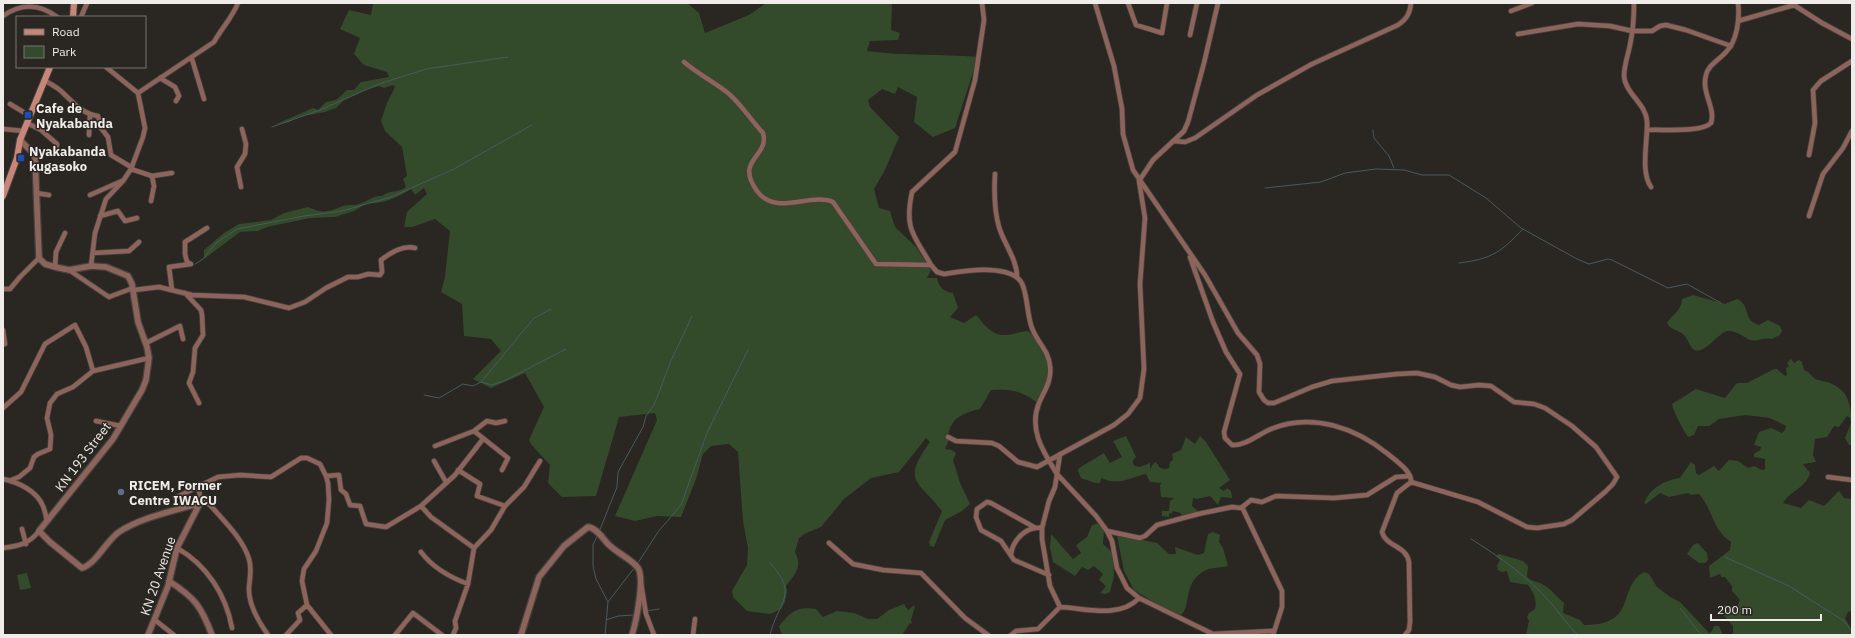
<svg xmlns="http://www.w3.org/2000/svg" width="1855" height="638" viewBox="0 0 1855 638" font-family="'IBM Plex Sans',sans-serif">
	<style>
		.green { fill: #344b2b }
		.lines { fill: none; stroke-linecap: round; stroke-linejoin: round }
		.stream { stroke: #485a60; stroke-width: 1 }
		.minor-casing { stroke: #46423d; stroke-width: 6 }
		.tertiary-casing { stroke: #46423d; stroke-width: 8 }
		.secondary-casing { stroke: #46423d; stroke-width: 8 }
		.minor { stroke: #8d645b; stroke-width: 4.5 }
		.tertiary { stroke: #8d645b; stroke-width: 5.5 }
		.secondary { stroke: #c88678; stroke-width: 6 }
		.transit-dot { fill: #1a4fb4; stroke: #2a2621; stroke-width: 1.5 }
		.service-dot { fill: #5c6f8a; stroke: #2a2621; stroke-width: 1.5 }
		.labels { text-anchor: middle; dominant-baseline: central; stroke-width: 3; stroke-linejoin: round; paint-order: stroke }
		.poi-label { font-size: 13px; font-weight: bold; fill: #efece9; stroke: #2a2621; text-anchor: start }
		.street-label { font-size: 13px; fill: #efece9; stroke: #2a2621 }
	</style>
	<rect width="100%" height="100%" fill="#2a2621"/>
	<!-- green -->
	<path class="green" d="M373,3H687L699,13L705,33L749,15L766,3H892L891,30L900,33L898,40L870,41L867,51C904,56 941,54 978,57L955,128L933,137L914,122L917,97L898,87L895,94L882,89L868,100L870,107L899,137L885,170L874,189L879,208L890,211L895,227L916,247L931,270L927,278H937C939,288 943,291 953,293L958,308L950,317L964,323L976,315C984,324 992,336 1006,335C1013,335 1021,331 1028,331C1041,341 1055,364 1051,381C1049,390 1045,397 1040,405C1023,391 1013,389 991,390L980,409C963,413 950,418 948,437L944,438L949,440L945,449L952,450L956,453L953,460L960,483L970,504L962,511L945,520L934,547L930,546L929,542L942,511C918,480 901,482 930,442L926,438L899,472L871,478L844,499L821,527L806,533L799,538L795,552C803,567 795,574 786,586L787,591L785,602L781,609L770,614L747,611L733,597L732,591L747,565L748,548L743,521L738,452L729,444L711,446L703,454L696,479L681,517L657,516L635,521L615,516L657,420L655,413L619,417L596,496L562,497L548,483L550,465L531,444L529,440L544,407L525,373L491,388L473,379L501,351L491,339L464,336L462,304L441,292L445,277L450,231L435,219L412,227H404L407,212L427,194L424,188L415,195L411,189C399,197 381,205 367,203L354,211L335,217L310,218L267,227L258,231L240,232L204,259V250L224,233L239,224L271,220L284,213L308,207C324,214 327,212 343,206C348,204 354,206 359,204C366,202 374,195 382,196C389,190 399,193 406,187L403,179L407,176L402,147L385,131L381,121L387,103L395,87L393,85L384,88L379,86L366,90L344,100L336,108L325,112L298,117L289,122L274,125L313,108L318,110L326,102L336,100L347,90H354L361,82L389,77L387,72L364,65L354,54L360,38L340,29L349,10L371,15Z
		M1693,295L1725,304L1737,299C1752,306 1741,319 1759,325L1768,320L1780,326L1782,331L1780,335L1771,339C1764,337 1757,342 1750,340C1744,337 1735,330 1728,331C1718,332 1702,359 1692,348C1689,344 1688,339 1684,335C1679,330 1670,330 1667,323C1672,314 1681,312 1682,299Z
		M1791,359L1794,363L1799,360L1802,362L1804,370C1809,371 1813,379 1818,380C1855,386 1852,412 1852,445H1849L1845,438L1851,423L1850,418L1847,416L1839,427L1834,426L1827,437L1815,439L1813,455L1816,462L1803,464L1810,473C1806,488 1790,491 1783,503L1801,508L1809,500L1824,506L1839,491L1844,498L1852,499V611L1848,612L1845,618L1852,631V635H1733V626L1721,612L1719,607L1722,605L1737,607L1740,600L1732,591V586L1725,577H1721L1720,574L1710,578L1709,566L1730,550L1731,542C1712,530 1713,509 1699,494L1691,495L1688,493L1669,497L1660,493L1646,504L1644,503C1650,488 1665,480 1680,478L1691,462L1695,465L1696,473L1699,475L1714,466L1719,471L1729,460L1738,461L1748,468L1754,466L1762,470L1765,469V459L1754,457V454L1760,450L1761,447L1754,445L1759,432L1771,428L1782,433L1785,430L1786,426L1770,418L1745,415L1719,419L1709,426H1698L1694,435L1689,437C1685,435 1672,408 1672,404L1696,389L1725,398L1737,383H1747L1774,369H1777L1785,376L1787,375L1786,368L1789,366L1787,363Z
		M1126,436L1136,457L1133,460V464L1135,466L1140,467L1150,463V469L1153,464L1156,462L1160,468L1165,469L1169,468L1170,462L1173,460L1172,454L1181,450L1186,437L1195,444L1200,436L1206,442L1230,480L1219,488L1224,491L1227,488L1231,491L1232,498L1221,497L1218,505L1210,496L1197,499L1193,498L1192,506L1199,512L1182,518L1181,513L1173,511L1172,513L1169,514V517L1162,516V511H1169L1170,501L1174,498L1161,497L1160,485L1162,483L1150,482L1146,474C1129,478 1119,486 1101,478L1100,483H1095L1081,478L1078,471L1079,468L1104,453L1110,463L1122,457L1113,441Z
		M1099,523L1104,530L1103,544L1113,553L1114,576L1110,592L1105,594L1100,593L1106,586L1099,580L1103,574L1094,566L1088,570L1082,567L1075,576L1053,562L1050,547L1051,534L1073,559L1081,553L1076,545L1087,537L1092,525Z
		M1213,532L1220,535L1219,542L1223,548L1228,566C1221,568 1213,567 1206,570C1182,582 1192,605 1181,615L1162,607L1134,590L1124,571L1117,535L1157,543L1169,554H1176L1175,547L1198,555L1204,553L1208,534Z
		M1698,543L1707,553L1708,560L1705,563H1699L1687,554L1693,545Z
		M1499,554L1523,561L1528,566L1527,577C1531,581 1539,582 1544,585C1552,590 1557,597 1564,603L1563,613L1580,620L1584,625C1639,625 1616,588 1644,572L1649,574L1657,587L1670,597L1680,602L1709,633L1712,631L1714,626H1719L1723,635H1526L1529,621L1527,617L1529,613L1535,609C1537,599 1534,594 1528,585L1510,582L1507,571L1502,572L1498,570L1497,565L1500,560L1496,556Z
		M27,573L31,588L20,590L17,575Z
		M904,604L908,610L913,606H915L911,620L912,624L910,623L902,635H782L779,626C791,612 796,606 816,609L823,617L837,611L854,613L868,619H877L889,610Z"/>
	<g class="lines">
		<!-- stream -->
		<path class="stream" d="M272,127L320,110L379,84L426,69L508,57
			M1373,130L1374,138L1389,156L1394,168
			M1265,188L1321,182L1345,173L1376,169L1404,170L1422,175H1449L1486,198L1521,228L1577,259L1589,264L1608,259L1612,260L1668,288L1687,284L1721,303
			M1459,263C1492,259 1501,252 1523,229
			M195,264L203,259L216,243L237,229L304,216L342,211L391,197L454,169L532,125
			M482,381L534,318L551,309
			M424,395L439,398L463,384L473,386L481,382L492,385L506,380L566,349
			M599,532L617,487L618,472L643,427L646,416L654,405L671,361L692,316
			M598,534L593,545V566L596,579L608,602L605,635
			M1471,539C1500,557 1528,577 1550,602C1560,613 1567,625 1578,635
			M1725,557L1789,586L1844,621L1852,631
			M638,563L658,532L681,505L707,433L748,350
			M770,563C800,595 778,601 770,635
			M608,602L635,567
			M1680,608L1701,635
			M647,611L659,609
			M606,620L618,616L634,615"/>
		<!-- minor casing -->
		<g class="minor-casing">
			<path id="minor" d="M1095,3L1114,66L1122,109L1123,134L1133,170L1205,275L1238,333L1257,355L1260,364L1259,392L1264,400L1268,403H1274L1312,387L1332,381L1397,374L1417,373L1435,377L1451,385L1460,387L1479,385L1491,386L1514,402L1534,404L1545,408L1572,426L1596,447L1617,477L1613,484L1605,492L1572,520L1564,524L1537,528L1527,527L1478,502L1411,482
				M1128,3L1136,25L1162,33L1167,3
				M1634,3C1634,17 1633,31 1630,45C1628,55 1624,66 1624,76C1625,93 1646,104 1647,121C1648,140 1640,172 1651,187
				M1511,11L1532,3
				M3,16C21,3 40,4 57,17
				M81,17L87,3
				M1738,21L1794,5L1822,23L1852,39
				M1518,34L1578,24L1610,26L1632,31H1652L1660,26L1666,25L1686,30L1731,46
				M1190,35L1197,3
				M192,59L204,99
				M684,62C698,74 714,82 728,93C741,104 751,120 763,133C770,157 734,159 757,191C762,198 769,202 778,203C794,205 819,195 833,202L876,264L931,265L937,272L944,274C963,271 1015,262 1023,286C1028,300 1027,315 1032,328C1037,342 1049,351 1050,366C1052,381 1044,391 1039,403C1028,430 1044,453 1057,474L1055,487L1049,501L1042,528V539L1050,586L1060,607
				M160,78L175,87L179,96L176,101
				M44,80C50,84 57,87 62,92C73,102 82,114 98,116L101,128L108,137L111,155L131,167
				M138,93L214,42C221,29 232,18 238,3
				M10,104L30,116
				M27,123L41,130L57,144L56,153
				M3,129L24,131
				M1647,130C1662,129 1701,133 1711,123C1716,108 1701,93 1706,75C1708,65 1719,60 1726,52C1737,41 1740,19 1738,3
				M89,135L90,114
				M1174,141L1185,142L1195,138L1257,95L1312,64L1398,25C1407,19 1410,13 1411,3
				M1809,155L1815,123L1813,90L1821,81L1852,61
				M131,169L152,176L172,173
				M995,174C994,192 994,210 999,227C1004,244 1017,259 1017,277
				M241,187L237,167L245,154L246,144L242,129
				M36,193L49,195
				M90,195L122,181
				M151,201L154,186L152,176
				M100,216L118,211L125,221L137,218
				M1809,216L1823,174L1843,148L1852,131
				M93,253L129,251L139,242
				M1190,257L1213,322L1226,352L1240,374L1224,432L1225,438L1232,445C1245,446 1259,434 1271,429C1312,412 1356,428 1388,454C1396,461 1412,471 1411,482L1397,493L1382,532C1386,547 1406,545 1409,562L1410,622L1409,630L1405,635
				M931,265C914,235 904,230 912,192L955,152L975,80L984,20L982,3
				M91,266L95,233L106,199L123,181L131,169L143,137L145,128L138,93L106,67
				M55,267L56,252L65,233
				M69,270L109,297L133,288
				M3,289H10L20,277L39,258
				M134,290L159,287L192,295L244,297L289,308L305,302L326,288L348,277H358L368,274L380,275L382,272L381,260C390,253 404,245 415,248
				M172,290L169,267L191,264L187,262L185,254V242L207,228
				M185,293L201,310L202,315L203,335L195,348L193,372L189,383L199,403
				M3,330L5,344
				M146,343L180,326L183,339
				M3,408L21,392L45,344L75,325L86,347L93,371L149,358
				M96,421L121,426
				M474,431L487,421L496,423L505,421
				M948,437L956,441L992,443L999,446L1018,462L1037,467L1114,425L1128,414L1140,398L1144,369L1140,284L1145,218L1139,181L1153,160L1184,131L1188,122L1204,63L1218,3
				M435,446L474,431L508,458L502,470
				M1060,454L1057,474L1096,516L1107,531L1112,541L1117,568L1127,588L1139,598L1215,635
				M434,461L446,482
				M326,476L339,475L341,490L346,494L350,505L360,506L366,524L386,527L421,506L455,475L483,439
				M1828,477L1852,480
				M3,479C18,482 37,491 43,506C45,511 46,516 47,521
				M11,480L19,477L30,468L34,457L38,454L50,449L51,435L47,418L50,403L57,394L73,387L93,371
				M199,484L200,503L206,502L211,506C224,521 243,539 249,559C252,568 250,577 249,587C248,604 258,621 268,635
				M175,498L218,477L240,475L271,477L301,458H307L320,464L326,476L328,483L329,500L327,523L316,551L304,569L302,581L307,605L331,635
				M421,506L431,517L474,548
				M505,506L524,487L540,461
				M1242,507L1282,591V607L1273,635
				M1034,527L991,503L987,502L977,509L976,517L981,530L1001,541L1014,560L1049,575
				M22,529L26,544
				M1107,531L1140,538L1145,536L1157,525L1198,514L1232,507L1241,508L1251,500L1262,502L1276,496L1334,498L1367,495L1396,477L1410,476
				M829,543L853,564L883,570L921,573L965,618L988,635
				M3,548C19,546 29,544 39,531
				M177,548C207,565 226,595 232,628
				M421,552C433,568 449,577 468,584
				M1011,554C1013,539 1027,526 1042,528
				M641,583L646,614L654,635
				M155,620L174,635
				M1213,634L1272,631
				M286,635L300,620L298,613L307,605
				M395,635L413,613L442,635
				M453,635L456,628L455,621L468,584L474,548L491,530L505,506L477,496L480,484L458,470
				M693,635L695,619
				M1011,635L1016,631L1038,629L1060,607C1084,608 1120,619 1139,598"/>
		</g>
		<!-- tertiary casing -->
		<g class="tertiary-casing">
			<path id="tertiary" d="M20,140L30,150L35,157L39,258L45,264L55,267L69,270L91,266L106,267L128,276L132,284L138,322L147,347L149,358L146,380L142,390L113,439L39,531L50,542L82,568C96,564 106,541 119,532C142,517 174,511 200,503
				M169,581C195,598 201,606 212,635
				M148,635L168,586L177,548L200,503
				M521,635L539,577L564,546L588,527C597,528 603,539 609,545C616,552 634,561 638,568C645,579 636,622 632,635"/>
		</g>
		<!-- secondary casing -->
		<g class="secondary-casing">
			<path id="secondary" d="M73,17L74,3
				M3,196L17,158L20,140L50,67"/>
		</g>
		<!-- minor -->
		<use href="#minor" class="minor"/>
		<!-- tertiary -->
		<use href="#tertiary" class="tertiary"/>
		<!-- secondary -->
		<use href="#secondary" class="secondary"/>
	</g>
	<!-- markers -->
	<g class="transit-dot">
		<rect x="24" y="111" width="8" height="8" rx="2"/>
		<rect x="17" y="154" width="8" height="8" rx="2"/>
	</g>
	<circle class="service-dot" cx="121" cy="492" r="4"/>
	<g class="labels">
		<!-- poi labels -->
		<g class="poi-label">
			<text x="36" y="108">Cafe de<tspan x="36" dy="15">Nyakabanda</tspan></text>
			<text x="29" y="151">Nyakabanda<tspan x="29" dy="15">kugasoko</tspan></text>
			<text x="129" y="485">RICEM, Former<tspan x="129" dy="15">Centre IWACU</tspan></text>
		</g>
		<!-- street labels -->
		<g class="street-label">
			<text transform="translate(83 457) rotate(-53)">KN 193 Street</text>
			<text transform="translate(158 576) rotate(-71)">KN 20 Avenue</text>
		</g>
	</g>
	<!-- border -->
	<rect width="1855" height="638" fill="none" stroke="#efece9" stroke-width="8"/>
	<!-- legend -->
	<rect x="16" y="16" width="130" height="52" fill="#2a2621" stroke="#797571"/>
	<rect x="24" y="29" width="20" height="6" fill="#c88678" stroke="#797571"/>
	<text x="52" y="36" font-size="12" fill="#efece9">Road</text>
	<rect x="24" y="46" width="20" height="12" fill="#344b2b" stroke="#797571"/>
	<text x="52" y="56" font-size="12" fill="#efece9">Park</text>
	<!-- scale -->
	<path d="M1711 614v6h110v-6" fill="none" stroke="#efece9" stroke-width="2"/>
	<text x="1717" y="614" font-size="12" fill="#efece9" stroke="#2a2621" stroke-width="3" paint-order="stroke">200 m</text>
</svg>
